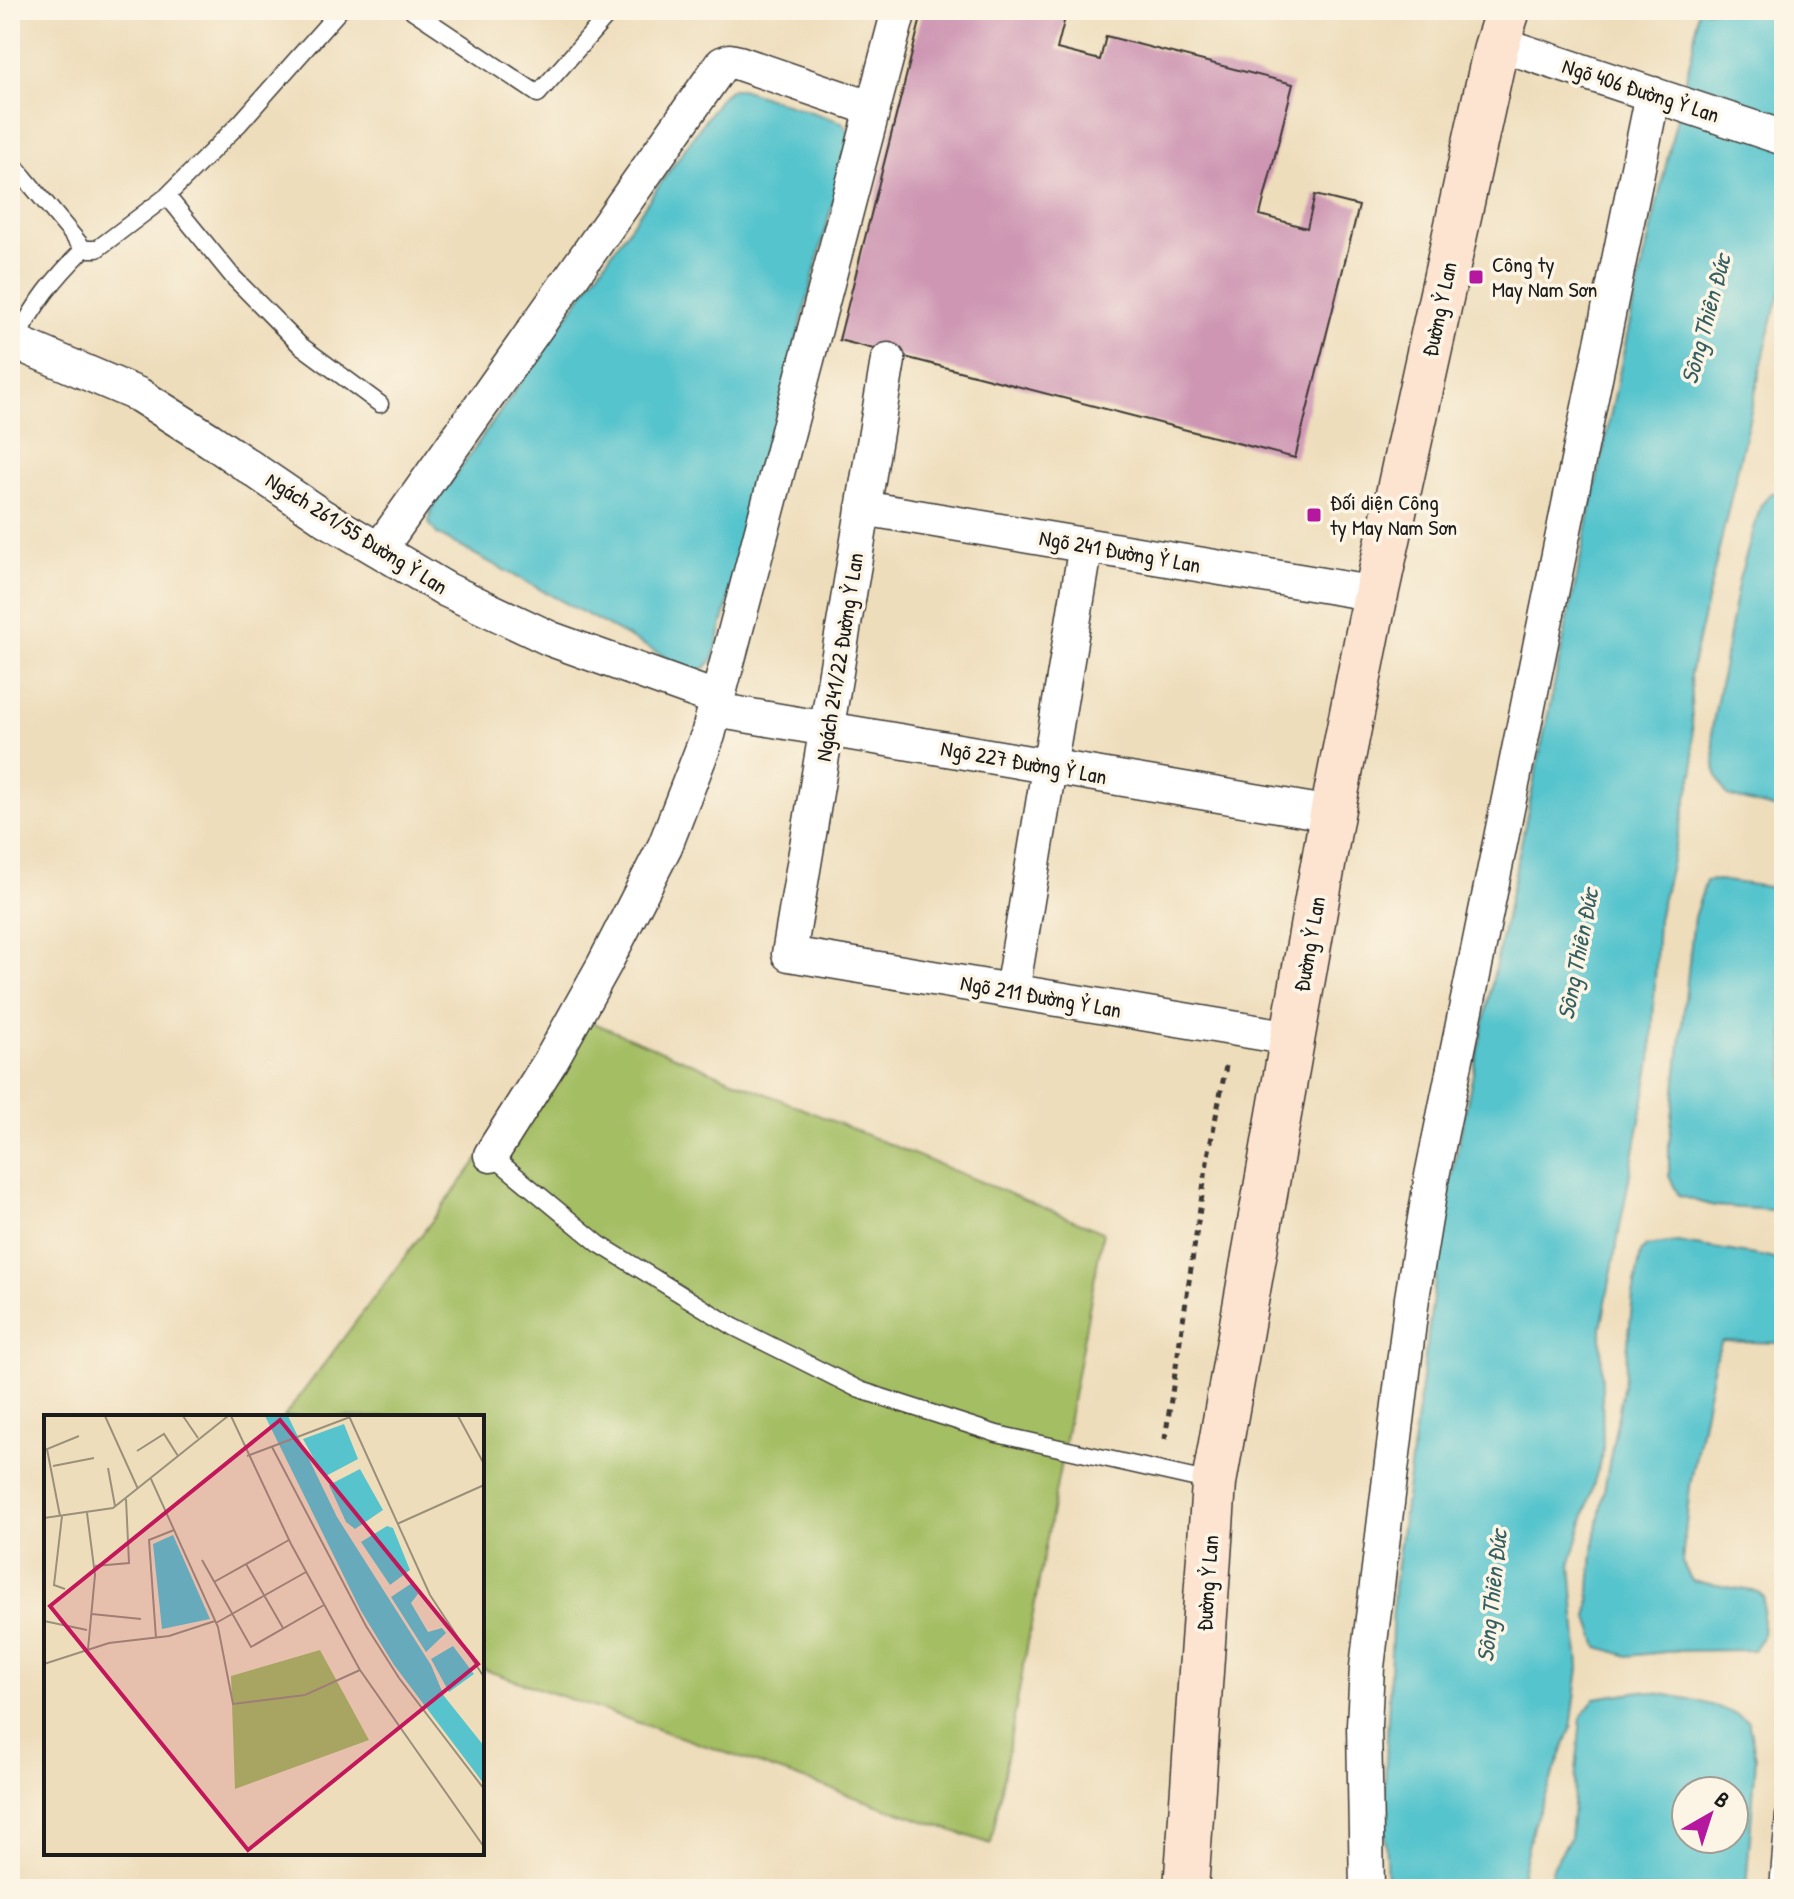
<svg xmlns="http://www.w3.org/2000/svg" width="1794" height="1899" viewBox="0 0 1794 1899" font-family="'Patrick Hand',sans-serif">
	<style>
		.green { fill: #a4be64; stroke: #606d40; stroke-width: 2 }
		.water { fill: #57c4cd; stroke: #3a7074; stroke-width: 2; fill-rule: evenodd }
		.building { fill: #ce96b3 }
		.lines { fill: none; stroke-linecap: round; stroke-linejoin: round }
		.service-casing { stroke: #3c3934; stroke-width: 19 }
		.minor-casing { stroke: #3c3934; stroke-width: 37 }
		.secondary-casing { stroke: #3c3934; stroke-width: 47 }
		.path { stroke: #3c3934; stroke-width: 5; stroke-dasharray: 6 6; stroke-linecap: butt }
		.service { stroke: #fff; stroke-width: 16 }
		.minor { stroke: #fff; stroke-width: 34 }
		.secondary { stroke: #fde4d1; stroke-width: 44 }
		.poi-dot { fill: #b5179e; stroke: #fcf5e5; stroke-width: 3 }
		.labels { text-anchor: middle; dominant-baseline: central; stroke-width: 7; stroke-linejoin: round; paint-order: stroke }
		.street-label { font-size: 22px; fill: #1c1c1c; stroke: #fcf5e5 }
		.poi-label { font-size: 22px; fill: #1c1c1c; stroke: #fcf5e5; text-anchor: start }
		.water-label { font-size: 24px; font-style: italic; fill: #345f63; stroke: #fcf5e5 }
		.inset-road { fill: none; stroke: #9a907b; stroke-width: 2 }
		.view { fill: #c2185b; fill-opacity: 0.15; stroke: #c2185b; stroke-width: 4 }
		.inset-edge { fill: none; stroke: #1c1c1c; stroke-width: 4 }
	</style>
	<rect width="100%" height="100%" fill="#fcf5e5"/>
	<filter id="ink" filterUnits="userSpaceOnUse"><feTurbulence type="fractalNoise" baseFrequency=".0125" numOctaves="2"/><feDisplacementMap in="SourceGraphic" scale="16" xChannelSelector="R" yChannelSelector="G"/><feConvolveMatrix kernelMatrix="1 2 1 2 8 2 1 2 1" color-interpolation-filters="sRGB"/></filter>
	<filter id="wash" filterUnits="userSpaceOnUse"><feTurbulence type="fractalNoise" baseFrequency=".006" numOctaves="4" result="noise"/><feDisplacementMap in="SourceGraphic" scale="32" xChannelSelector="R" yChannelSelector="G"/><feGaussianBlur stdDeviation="1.8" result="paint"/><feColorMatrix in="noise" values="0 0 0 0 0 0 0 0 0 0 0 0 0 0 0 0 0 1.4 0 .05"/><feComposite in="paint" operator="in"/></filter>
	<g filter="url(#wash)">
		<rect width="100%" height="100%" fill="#edb"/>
		<!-- green -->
		<path class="green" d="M584,1019L1103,1232L991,1844L482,1669V1417H284Z"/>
		<!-- water -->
		<path class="water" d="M1698,10H1784V282L1772,320L1690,675L1694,769L1658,919L1651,1061L1601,1329L1603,1451L1571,1563L1579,1668L1571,1729L1533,1826L1518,1889H1387L1384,1803L1394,1587L1445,1208L1634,302L1693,48Z
			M731,89H741L842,122L849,132L848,144L713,659L704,669L690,670L437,534L429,523L431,510L722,96Z
			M1784,492V811L1727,796L1716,774L1712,728L1739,579L1761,505L1772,493Z
			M1718,880L1784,889V1211L1714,1206L1679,1196L1669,1176V1145L1694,917L1706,881Z
			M1677,1242L1767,1257L1784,1263V1322L1778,1343L1722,1341L1715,1359L1690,1486L1682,1562L1692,1581L1758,1592L1764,1597L1762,1637L1753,1650L1675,1651L1628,1656L1598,1647L1588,1618L1593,1550L1624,1383L1633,1295L1641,1252L1646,1246Z
			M1641,1691C1679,1697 1714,1701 1748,1721L1756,1758L1746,1889H1547L1553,1866L1570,1838L1581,1718L1595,1698ZM1734,1791V1839H1686V1791Z"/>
		<g id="blocks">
			<!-- building -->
			<path class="building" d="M923,10H1067L1057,49L1100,60L1106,36L1293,84L1260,215L1307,228L1315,195L1359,206L1295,458L839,340Z"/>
		</g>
	</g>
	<g filter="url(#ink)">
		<use href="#blocks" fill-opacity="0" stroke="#3c3934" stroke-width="2"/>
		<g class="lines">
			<!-- service casing -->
			<g class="service-casing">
				<path id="service" d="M412,10L538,94L612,10
					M10,160L84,249
					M167,196L233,277L300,345L380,404
					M15,342C35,303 53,280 84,249H97L167,196L240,123L340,10
					M491,1155L599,1244L734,1327L860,1390L997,1434L1211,1482
					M1778,1889L1784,1815"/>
			</g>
			<!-- minor casing -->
			<g class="minor-casing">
				<path id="minor" d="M1497,43L1784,138
					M10,340L139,395L210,440L323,517L447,590L551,639L718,699
					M888,360L789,954L1292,1038
					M863,508L1376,594
					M379,550L722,64L730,61L739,63L873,109
					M715,710L1332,814
					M1012,991L1086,545
					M491,1155L550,1062L604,965L665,846L708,735L899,10
					M1367,1889L1364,1725L1367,1667L1412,1298L1432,1176L1653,94"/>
			</g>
			<!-- secondary casing -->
			<g class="secondary-casing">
				<path id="secondary" d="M1186,1889L1214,1483L1332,814L1370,622L1496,47L1508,10"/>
			</g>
			<!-- path -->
			<path class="path" d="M1165,1439L1208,1156L1227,1061"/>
			<!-- service -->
			<use href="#service" class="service"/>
			<!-- minor -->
			<use href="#minor" class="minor"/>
			<!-- secondary -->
			<use href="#secondary" class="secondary"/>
		</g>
	</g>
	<!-- markers -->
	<g class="poi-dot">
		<rect x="1468" y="269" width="16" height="16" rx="4"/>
		<rect x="1306" y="507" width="16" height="16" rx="4"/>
	</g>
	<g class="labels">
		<!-- street labels -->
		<g class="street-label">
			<text transform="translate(1641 90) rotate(18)">Ngõ 406 Đường Ỷ Lan</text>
			<text transform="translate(1439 309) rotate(-78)">Đường Ỷ Lan</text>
			<text transform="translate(357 533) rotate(32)">Ngách 261/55 Đường Ỷ Lan</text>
			<text transform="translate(1120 551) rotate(10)">Ngõ 241 Đường Ỷ Lan</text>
			<text transform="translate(839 657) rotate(-81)">Ngách 241/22 Đường Ỷ Lan</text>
			<text transform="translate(1024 762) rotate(10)">Ngõ 227 Đường Ỷ Lan</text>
			<text transform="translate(1309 944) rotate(-80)">Đường Ỷ Lan</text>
			<text transform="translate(1041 996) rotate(10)">Ngõ 211 Đường Ỷ Lan</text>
			<text transform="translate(1207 1583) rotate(-86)">Đường Ỷ Lan</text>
		</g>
		<!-- poi labels -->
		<g class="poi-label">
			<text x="1492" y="264">Công ty<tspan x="1492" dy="25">May Nam Sơn</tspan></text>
			<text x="1330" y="502">Đối diện Công<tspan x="1330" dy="25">ty May Nam Sơn</tspan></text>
		</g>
		<!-- water labels -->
		<g class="water-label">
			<text transform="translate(1705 319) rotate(-75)">Sông Thiên Đức</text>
			<text transform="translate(1577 954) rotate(-79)">Sông Thiên Đức</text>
			<text transform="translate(1491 1596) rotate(-84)">Sông Thiên Đức</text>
		</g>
	</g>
	<!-- overview -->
	<g transform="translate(44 1415)">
		<rect width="440" height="440" fill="#edb"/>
		<path d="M276,235L325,325L191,374L187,261Z" fill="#a4be64"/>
		<path d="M221,1H244L293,102L387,250L400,281L440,331V369L350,250L317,196ZM300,9L314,44L280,62L259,24ZM316,54L339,95L311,114L302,107L285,70ZM343,111L349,113L366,155L346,170L317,127ZM129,120L166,204L118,214L109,129ZM368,168L374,179L367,188L384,217L398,213L402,218L382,237L347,182ZM409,231L430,259L405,277L387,244Z" fill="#57c4cd"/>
		<path class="inset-road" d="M61,1L94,74M139,1L154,23M187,1L247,129L316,255L440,432M305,1L386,180L440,262M414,1L440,49M228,32L322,211L355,263L440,374M93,36L120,19L134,41M203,41L306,2M9,51L50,43M64,53L71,91M107,64L174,212L189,289L261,280L316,255M43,98L51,160L44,234M16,101L3,34L35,21M18,101L10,170L21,174M0,103L69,93L184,1M353,109L440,70M158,145L207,232L280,190M202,149L239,213M51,151L85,148L82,84M170,167L245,125M48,199L97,204M0,206L43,215M172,208L262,157M112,223L105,125L130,115M0,249L65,228L125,221L171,206"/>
		<path class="view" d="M236,5L434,249L204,435L6,191Z"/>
		<rect width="440" height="440" class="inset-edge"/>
	</g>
	<!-- margin -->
	<rect width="1794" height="1899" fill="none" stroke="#fcf5e5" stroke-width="40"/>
	<!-- north arrow -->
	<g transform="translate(1710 1815) rotate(39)"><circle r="38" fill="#fcf5e5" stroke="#a29e95" stroke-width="2"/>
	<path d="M0-6L14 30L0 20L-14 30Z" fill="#b5179e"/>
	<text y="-12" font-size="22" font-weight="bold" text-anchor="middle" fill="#1c1c1c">B</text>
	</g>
</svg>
